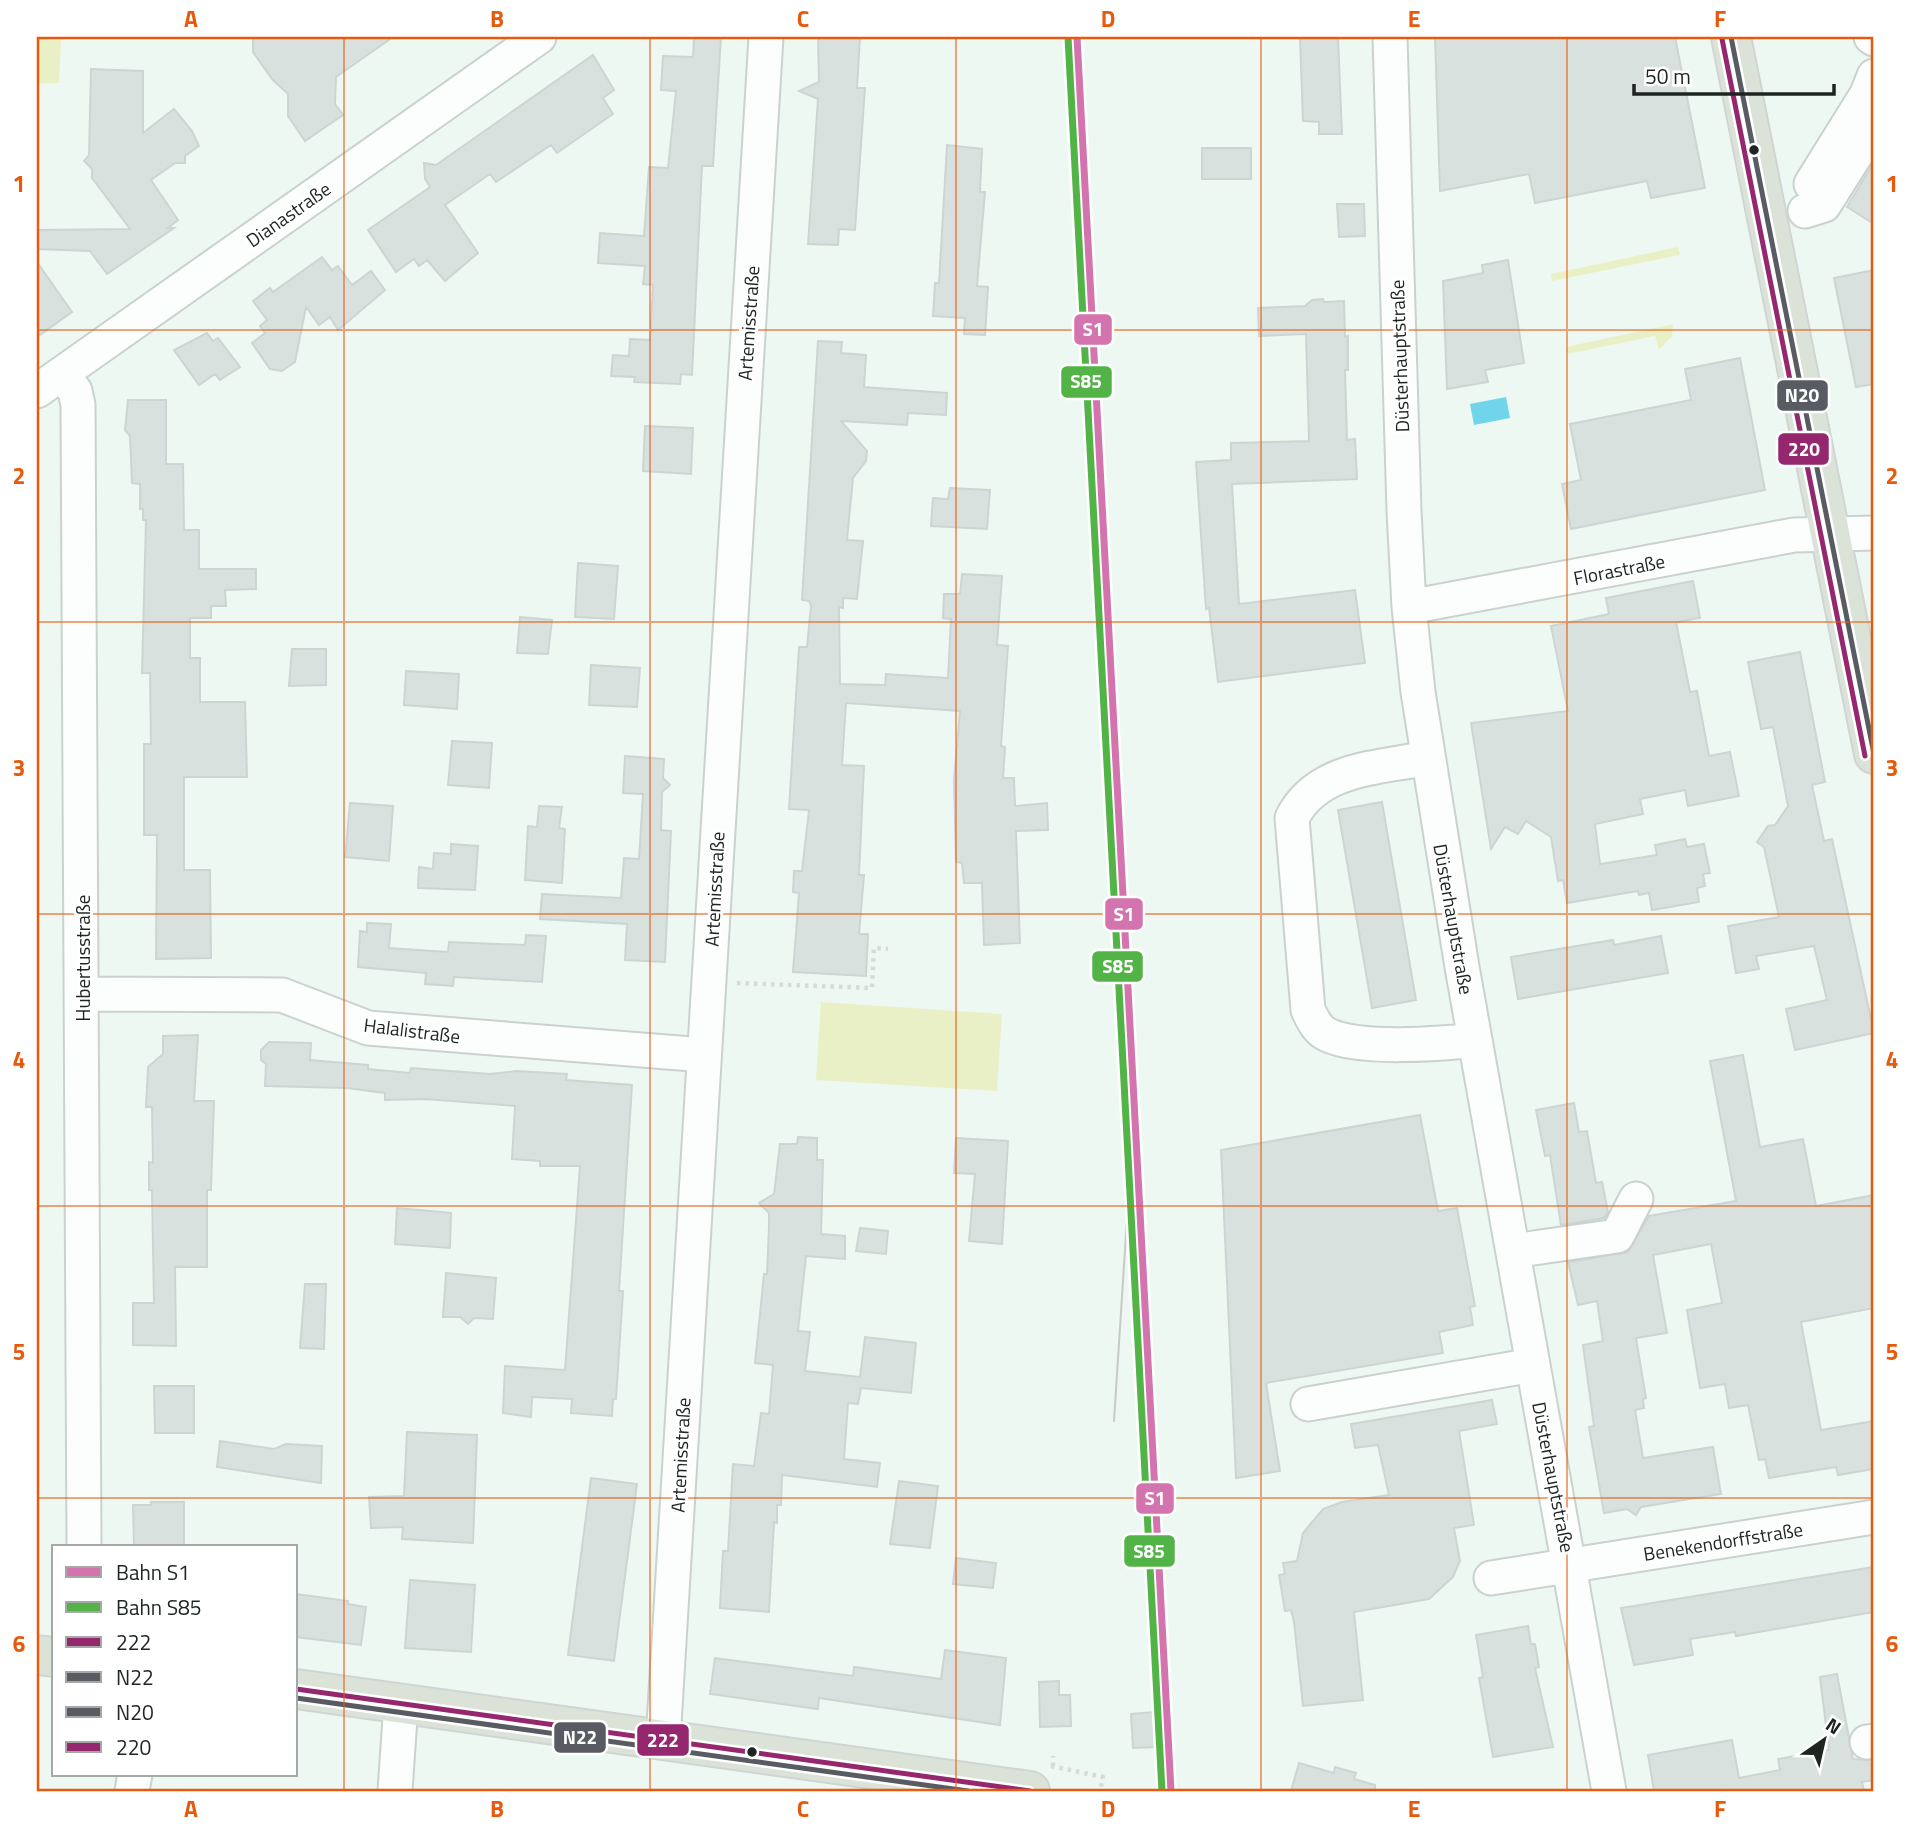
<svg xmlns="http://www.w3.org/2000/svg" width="1911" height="1828" viewBox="0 0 1911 1828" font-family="'Titillium Web',sans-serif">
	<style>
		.green { fill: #eaf0c5 }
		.water { fill: #70d5eb }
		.building { fill: #d8e1de; stroke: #ccd5d3; stroke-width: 2 }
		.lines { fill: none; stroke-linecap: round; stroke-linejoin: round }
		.minor-casing { stroke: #cad2ce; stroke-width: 37 }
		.major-casing { stroke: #d0d5d3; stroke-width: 42 }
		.path { stroke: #d8dada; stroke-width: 4.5; stroke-dasharray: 3.5 5; stroke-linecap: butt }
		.minor { stroke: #fcfefd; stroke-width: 33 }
		.major { stroke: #dbe3d9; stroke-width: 38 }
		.tram { stroke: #c8cac8; stroke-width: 2 }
		.bus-1-casing { stroke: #fff; stroke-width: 10 }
		.bus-2-casing { stroke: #fff; stroke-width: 10 }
		.bus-3-casing { stroke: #fff; stroke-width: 10 }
		.bus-4-casing { stroke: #fff; stroke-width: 10 }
		.bus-1 { stroke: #95276e; stroke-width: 5 }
		.bus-2 { stroke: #595b62; stroke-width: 5 }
		.bus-3 { stroke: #595b62; stroke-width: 5 }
		.bus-4 { stroke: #95276e; stroke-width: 5 }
		.rail-1-casing { stroke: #fff; stroke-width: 12 }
		.rail-2-casing { stroke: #fff; stroke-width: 12 }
		.rail-1 { stroke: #d474ae; stroke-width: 7 }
		.rail-2 { stroke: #52b447; stroke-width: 7 }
		.grid { fill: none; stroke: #e8590c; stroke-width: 2; stroke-opacity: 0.55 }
		.bus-dot { fill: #1e2521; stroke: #fff; stroke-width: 2.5 }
		.labels { text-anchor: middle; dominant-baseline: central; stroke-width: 6; stroke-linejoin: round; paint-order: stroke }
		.street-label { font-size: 19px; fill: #1e2521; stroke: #fff }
		.line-badge { stroke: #fff; stroke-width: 2.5 }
		.badge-label { font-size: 19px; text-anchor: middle; font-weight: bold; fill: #fff }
		.neatline { fill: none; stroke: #e8590c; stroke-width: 2.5 }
		.grid-label { font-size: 23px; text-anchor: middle; font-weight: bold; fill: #e8590c }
	</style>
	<rect width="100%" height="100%" fill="#eef8f3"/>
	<!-- green -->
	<path class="green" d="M37,37H81L61,40L59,83H37Z
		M1678,247L1680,255L1552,281L1551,274Z
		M1673,324L1672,336L1659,350L1655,336L1567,354L1566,347Z
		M821,1002L1002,1014L997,1091L816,1080Z"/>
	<!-- water -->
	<path class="water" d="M1506,397L1510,418L1474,425L1470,404Z"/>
	<!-- building -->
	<path class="building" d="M253,37H393L336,77L335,104L343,115L305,141L288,116V94L272,79L253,52Z
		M694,37H721L713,166H702L692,375L681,374L680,384L634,382L635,377L611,376L613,355L629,356L630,339L650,340L653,285L643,284L645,266L598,263L600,233L644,236L649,167L668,168L676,91L661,90L663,56L693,57Z
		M818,37H860L857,88H865L855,230L839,229L838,245L808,244L818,99L799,91L819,82Z
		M1300,37H1338L1342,134H1319V122L1303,121Z
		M1435,37H1675L1705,188L1651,198L1647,181L1535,203L1529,174L1440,191Z
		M593,55L614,90L603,98L613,114L557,153L551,145L496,182L490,174L445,205L478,253L445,281L427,260L419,266L414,259L396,272L368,230L430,187L425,179L424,163L436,165Z
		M91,69L143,71V133L174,109L192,131L199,146L185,156V163H175L151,180L178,220L168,228H174L107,274L90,251L37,249V230L130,229L92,178V169L84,161L89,155Z
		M947,145L982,149L980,192H985L977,286L988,287L985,335L964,334L965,318L933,316L935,283H939Z
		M1202,148H1251V179H1202Z
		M1874,162V224L1847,207Z
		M1337,204H1364L1365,236L1339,237Z
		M322,257L332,270L338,266L352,285L371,271L385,290L338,330L330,317L319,325L306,307L295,362L282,371L270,369L252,343L265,333L260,326L267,320L253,301L270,288L273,292Z
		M1508,260L1524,363L1485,370L1488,382L1447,389L1443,281L1483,273L1482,265Z
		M37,262L72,312L37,337Z
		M1874,270V384L1856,387L1834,278Z
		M1323,299L1324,302L1344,301L1345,337L1348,336V370H1345L1347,440L1355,439L1357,479L1232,484L1239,604L1355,590L1365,663L1218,682L1209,608L1206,609L1196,462L1231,460V443L1309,441L1306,334L1259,336L1258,308L1305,306L1312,300Z
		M207,333L213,341L218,338L240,367L220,380L215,374L199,385L174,350Z
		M818,341L842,342L841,353L866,355L864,387L947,393L946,415L908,413L907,425L841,421L867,451L866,461L853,478L847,540L863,541L857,599L843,598V608L839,607L840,684L885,685L886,674L948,678L951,619L943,618L944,594H960L962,574L1002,576L997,645L1008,646L1001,746L1005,747L1003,778H1014L1015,806L1047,803L1048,830L1016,831L1020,943L984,945L982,883H964L962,863L956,862L954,780L960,711L846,703L842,765L864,766L859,875H864L859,934H868L866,976L793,972L799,893L793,892L794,871H802L809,810L789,809L799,647H807L811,606L809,601L802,600Z
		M1740,358L1765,490L1571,529L1562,484L1581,480L1570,424L1691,400L1685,369Z
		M128,400H166V464H183L184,530H199V569H256V589L225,590L226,606H211V618H190V658H200V702H245L247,777H184V870H210L211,958L156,959L157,835H144V744H151L150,673H142L146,520H143V509H140V484L132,483L130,436L125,430Z
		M645,426L693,428L691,474L643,471Z
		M950,488L990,490L987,529L931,526L933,498L948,499Z
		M578,563L618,566L614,619L575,617Z
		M1693,581L1700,618L1676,622L1690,692L1697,691L1709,756L1730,752L1739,796L1688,806L1685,790L1640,799L1643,814L1595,824L1600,864L1657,855L1655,845L1685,839L1687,847L1704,844L1710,873L1703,874L1705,886L1697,888L1699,902L1652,910L1649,893L1639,895L1638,891L1567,903L1563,880L1558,881L1551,837L1526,821L1518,834L1505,827L1491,849L1471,723L1568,711L1551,626L1609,614L1606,598Z
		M520,617L552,620L548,654L517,653Z
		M292,649H326V685L289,686Z
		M1800,652L1825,782L1812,785L1824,841L1832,839L1874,1033L1795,1050L1786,1009L1827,1000L1814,946L1756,956L1759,969L1736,973L1728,926L1779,917L1764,847L1757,842L1768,826L1775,825L1788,806L1773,727L1761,729L1748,662Z
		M591,665L640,668L637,707L589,705Z
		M406,671L459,674L457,709L404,705Z
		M452,741L492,743L489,788L448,785Z
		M625,756L664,759L663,778L670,785L662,792L661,830L671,831L665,962L625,960L627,924L540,919L542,894L621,898L624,858L639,859L643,794L623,793Z
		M1382,802L1416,1000L1372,1008L1338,810Z
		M350,803L393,806L389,861L345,857Z
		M539,806L562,807L559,828L565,829L562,883L525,880L528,826L537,827Z
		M451,844L478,846L475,890L418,888L419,867L433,869L434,853L451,854Z
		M367,923L391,924L389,948L448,952L449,942L525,945L526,935L546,936L542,982L454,977L453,986L425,984L426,973L358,967L360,931L367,932Z
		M1661,936L1668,973L1518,999L1511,957L1613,940L1614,945Z
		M198,1035L194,1101H214L211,1190H207V1267H175L176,1346L133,1345V1303H154L152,1190H149V1162L153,1163L152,1107H146L148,1067L163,1054V1036Z
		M269,1042L311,1043L310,1060L368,1065V1069L410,1073L411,1068L490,1074L517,1071L567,1074L566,1080L632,1085L619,1291H623L616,1399H613L612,1416L571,1413L572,1399L532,1397L531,1417L503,1413L505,1366L565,1370L580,1166H540V1161L512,1159L515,1106L425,1099L385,1100V1093L347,1088L265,1086L266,1064L261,1060V1050Z
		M1743,1055L1760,1147L1803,1139L1816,1206L1874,1195V1308L1801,1322L1821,1430L1874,1421V1469L1838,1475L1836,1467L1769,1478L1765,1459L1759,1460L1748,1405L1729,1408L1725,1384L1700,1388L1687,1310L1722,1303L1711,1244L1653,1255L1667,1333L1636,1338L1646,1398L1643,1399L1644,1408L1635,1410L1643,1458L1713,1447L1721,1494L1641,1507L1636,1515L1627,1509L1604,1513L1589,1427L1594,1426L1583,1345L1603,1341L1597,1301L1578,1305L1568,1262L1628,1252L1649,1216L1736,1201L1710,1061Z
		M1574,1103L1579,1132L1587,1131L1596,1183L1602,1182L1608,1212L1604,1218L1561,1225L1550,1155L1545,1156L1536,1110Z
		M1420,1115L1438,1211L1457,1208L1475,1306L1470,1307L1473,1325L1439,1332L1443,1353L1266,1383L1280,1471L1236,1478L1221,1150Z
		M798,1137L817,1138V1160H823L821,1234L845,1236V1259L806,1256L798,1331L810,1332L805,1371L860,1377L865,1337L916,1343L911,1393L861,1388L858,1404L848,1403L844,1459L880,1463L877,1487L782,1475L781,1505H777V1523L774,1522L769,1612L720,1608L723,1551H728L733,1464L754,1466L761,1413L769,1414L773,1365L755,1363L764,1274H767L769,1227V1213L759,1203L774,1194L780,1144H797Z
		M956,1138L1008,1141L1002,1244L969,1241L975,1174L954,1173Z
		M397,1208L451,1213L450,1248L395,1244Z
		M860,1228L888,1231L886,1254L856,1251Z
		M446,1273L496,1278L493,1319L474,1318L468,1324L460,1317H443Z
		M305,1284H326L324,1349L300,1348Z
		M154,1386H194V1433H155Z
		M1492,1400L1497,1424L1459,1431L1474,1525L1454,1528L1460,1561L1453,1577L1429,1599L1354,1612L1363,1700L1303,1706L1294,1622L1291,1610L1285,1611L1279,1575L1285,1574L1283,1563L1297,1561L1303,1533L1323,1509L1342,1502L1389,1495L1378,1445L1355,1448L1351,1424Z
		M407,1432L477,1435L473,1543L402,1539L403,1527L371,1528L369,1497L404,1496Z
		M220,1441L274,1449L286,1444L322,1446L321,1483L217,1467Z
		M591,1478L637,1484L614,1661L568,1655Z
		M899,1481L938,1486L930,1548L890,1544Z
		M151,1502H184V1546H134L133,1505H151Z
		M956,1558L996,1563L993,1588L953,1584Z
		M1874,1567V1612L1736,1636L1735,1632L1690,1639L1693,1655L1634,1665L1621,1608Z
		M410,1580L475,1585L471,1652L405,1648Z
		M296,1594L348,1601V1604L366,1607L361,1645L296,1637Z
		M1528,1626L1531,1644H1535L1539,1667L1535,1668L1553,1747L1493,1757L1479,1678L1483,1677L1476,1635Z
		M945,1650L1006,1658L1000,1725L819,1698L818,1709L710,1694L715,1658L853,1676L854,1667L941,1679Z
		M1837,1674L1853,1759L1874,1760V1780L1862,1782L1864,1791H1654L1648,1755L1732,1740L1739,1778L1780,1770L1778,1759L1829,1750L1820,1677Z
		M1059,1681V1695H1070L1071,1726L1040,1727L1039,1682Z
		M1155,1712L1157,1747L1133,1748L1131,1714Z
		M1299,1763L1334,1773L1335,1767L1356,1773L1354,1779L1375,1785V1791H1291Z"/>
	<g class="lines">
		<!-- minor casing -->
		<g class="minor-casing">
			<path id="minor" d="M1390,37L1404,511L1409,607L1418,692L1462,967L1609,1791
				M1871,37L1874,39
				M1811,184L1867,94
				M1805,211L1824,205L1874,126L1867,94L1874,76
				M62,374L75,391L78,405L84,1546
				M37,391L539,37
				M1409,607L1794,535L1874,533
				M1427,758C1378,768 1317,768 1292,818L1308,1010C1313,1020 1317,1030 1328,1035C1360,1050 1439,1044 1475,1040
				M82,994L282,995L368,1028L704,1055
				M1513,1251L1617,1236L1636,1199
				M1308,1404L1533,1365
				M1491,1578L1874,1517
				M663,1741L766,37
				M1867,1742L1874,1741
				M132,1791L135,1774
				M395,1791L401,1703"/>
		</g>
		<!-- major casing -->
		<g class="major-casing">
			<path id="major" d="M1731,37L1874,754
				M37,1655L54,1657
				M296,1689L1030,1791"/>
		</g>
		<!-- path -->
		<path class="path" d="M737,983L872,988L874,948L888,949
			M1051,1766L1103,1777L1100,1791
			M1053,1766V1756"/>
		<!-- minor -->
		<use href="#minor" class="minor"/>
		<!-- major -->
		<use href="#major" class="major"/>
		<!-- tram -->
		<path class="tram" d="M1114,1421L1130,1172V1060"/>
		<!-- bus-1 casing -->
		<g class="bus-1-casing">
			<path id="bus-1" d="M296,1689L1030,1791"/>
		</g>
		<!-- bus-2 casing -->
		<g class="bus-2-casing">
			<path id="bus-2" d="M296,1698L968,1791"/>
		</g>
		<!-- bus-3 casing -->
		<g class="bus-3-casing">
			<path id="bus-3" d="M1731,37L1874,754"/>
		</g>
		<!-- bus-4 casing -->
		<g class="bus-4-casing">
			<path id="bus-4" d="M1722,39L1865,756"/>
		</g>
		<!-- bus-1 -->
		<use href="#bus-1" class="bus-1"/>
		<!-- bus-2 -->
		<use href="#bus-2" class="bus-2"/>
		<!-- bus-3 -->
		<use href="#bus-3" class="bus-3"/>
		<!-- bus-4 -->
		<use href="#bus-4" class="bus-4"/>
		<!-- rail-1 casing -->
		<g class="rail-1-casing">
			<path id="rail-1" d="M1077,37L1171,1791"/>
		</g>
		<!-- rail-2 casing -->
		<g class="rail-2-casing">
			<path id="rail-2" d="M1068,37L1162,1791"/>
		</g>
		<!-- rail-1 -->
		<use href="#rail-1" class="rail-1"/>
		<!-- rail-2 -->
		<use href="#rail-2" class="rail-2"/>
	</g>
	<!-- grid -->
	<path class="grid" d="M344,37V1791M650,37V1791M956,37V1791M1261,37V1791M1567,37V1791M37,330H1874M37,622H1874M37,914H1874M37,1206H1874M37,1498H1874"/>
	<!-- markers -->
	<g class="bus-dot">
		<circle cx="1754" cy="150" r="6"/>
		<circle cx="752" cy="1752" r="6"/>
	</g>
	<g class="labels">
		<!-- street labels -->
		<g class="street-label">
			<text transform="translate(288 214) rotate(-35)">Dianastraße</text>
			<text transform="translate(748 323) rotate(-86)">Artemisstraße</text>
			<text transform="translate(1399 356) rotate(-92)">Düsterhauptstraße</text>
			<text transform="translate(1619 569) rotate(-11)">Florastraße</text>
			<text transform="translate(714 889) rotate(-87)">Artemisstraße</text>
			<text transform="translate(1454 919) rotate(80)">Düsterhauptstraße</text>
			<text transform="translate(82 958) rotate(-90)">Hubertusstraße</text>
			<text transform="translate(412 1030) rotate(7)">Halalistraße</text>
			<text transform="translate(680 1455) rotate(-87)">Artemisstraße</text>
			<text transform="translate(1554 1477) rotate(79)">Düsterhauptstraße</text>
			<text transform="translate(1723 1541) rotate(-9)">Benekendorffstraße</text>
		</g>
	</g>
	<g class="line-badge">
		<rect x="1073" y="313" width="40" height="33" rx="7" fill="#d474ae"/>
		<rect x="1060" y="365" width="53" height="34" rx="7" fill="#52b447"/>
		<rect x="1776" y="379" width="53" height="33" rx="7" fill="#595b62"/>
		<rect x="1777" y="432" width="53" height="34" rx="7" fill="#95276e"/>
		<rect x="1104" y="897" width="40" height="34" rx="7" fill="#d474ae"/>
		<rect x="1091" y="950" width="53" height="33" rx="7" fill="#52b447"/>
		<rect x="1135" y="1482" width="40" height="33" rx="7" fill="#d474ae"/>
		<rect x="1123" y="1534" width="53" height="34" rx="7" fill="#52b447"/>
		<rect x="553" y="1721" width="54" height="33" rx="7" fill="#595b62"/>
		<rect x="636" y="1723" width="54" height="34" rx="7" fill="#95276e"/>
	</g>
	<g class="badge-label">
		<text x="1093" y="336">S1</text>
		<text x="1086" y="388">S85</text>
		<text x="1802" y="402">N20</text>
		<text x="1804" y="456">220</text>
		<text x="1124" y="921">S1</text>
		<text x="1118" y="973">S85</text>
		<text x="1155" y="1505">S1</text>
		<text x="1149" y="1558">S85</text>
		<text x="580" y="1744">N22</text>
		<text x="663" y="1747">222</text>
	</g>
	<!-- border -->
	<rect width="1911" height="1828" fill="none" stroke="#ffffff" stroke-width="77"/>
	<!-- legend -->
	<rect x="52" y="1545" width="245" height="231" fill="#ffffff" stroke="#a5a8a6" stroke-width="2"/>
	<rect x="66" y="1567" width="35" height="10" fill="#d474ae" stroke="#a5a8a6" stroke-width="2"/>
	<text x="116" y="1580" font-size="21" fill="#1e2521">Bahn S1</text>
	<rect x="66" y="1602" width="35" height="10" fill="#52b447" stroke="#a5a8a6" stroke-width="2"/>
	<text x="116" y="1615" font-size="21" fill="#1e2521">Bahn S85</text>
	<rect x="66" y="1637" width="35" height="10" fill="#95276e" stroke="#a5a8a6" stroke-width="2"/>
	<text x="116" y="1650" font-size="21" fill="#1e2521">222</text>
	<rect x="66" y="1672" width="35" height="10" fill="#595b62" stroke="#a5a8a6" stroke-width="2"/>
	<text x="116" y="1685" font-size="21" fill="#1e2521">N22</text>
	<rect x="66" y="1707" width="35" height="10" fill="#595b62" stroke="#a5a8a6" stroke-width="2"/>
	<text x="116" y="1720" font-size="21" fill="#1e2521">N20</text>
	<rect x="66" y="1742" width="35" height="10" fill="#95276e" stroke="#a5a8a6" stroke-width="2"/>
	<text x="116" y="1755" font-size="21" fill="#1e2521">220</text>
	<!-- north arrow -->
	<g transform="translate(1824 1740) rotate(34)" stroke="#ffffff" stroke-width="5" paint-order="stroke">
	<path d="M0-5L12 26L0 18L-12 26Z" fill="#1e2521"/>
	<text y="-10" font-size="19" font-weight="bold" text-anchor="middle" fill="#1e2521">N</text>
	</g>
	<!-- scale -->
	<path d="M1634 84v10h200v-10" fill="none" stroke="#1e2521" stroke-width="3.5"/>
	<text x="1645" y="84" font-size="21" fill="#1e2521" stroke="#ffffff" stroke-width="5" paint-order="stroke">50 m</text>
	<rect x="38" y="38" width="1834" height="1752" class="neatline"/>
	<g class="grid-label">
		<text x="191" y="27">A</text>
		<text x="497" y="27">B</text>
		<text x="803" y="27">C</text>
		<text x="1108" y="27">D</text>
		<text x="1414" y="27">E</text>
		<text x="1720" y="27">F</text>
		<text x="19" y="192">1</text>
		<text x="1892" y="192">1</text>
		<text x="19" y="484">2</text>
		<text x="1892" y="484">2</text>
		<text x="19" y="776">3</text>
		<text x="1892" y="776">3</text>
		<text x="19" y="1068">4</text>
		<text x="1892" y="1068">4</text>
		<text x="19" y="1360">5</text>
		<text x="1892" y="1360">5</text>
		<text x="19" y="1652">6</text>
		<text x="1892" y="1652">6</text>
		<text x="191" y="1817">A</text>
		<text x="497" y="1817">B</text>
		<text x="803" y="1817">C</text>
		<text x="1108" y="1817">D</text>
		<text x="1414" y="1817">E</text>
		<text x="1720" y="1817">F</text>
	</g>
</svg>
